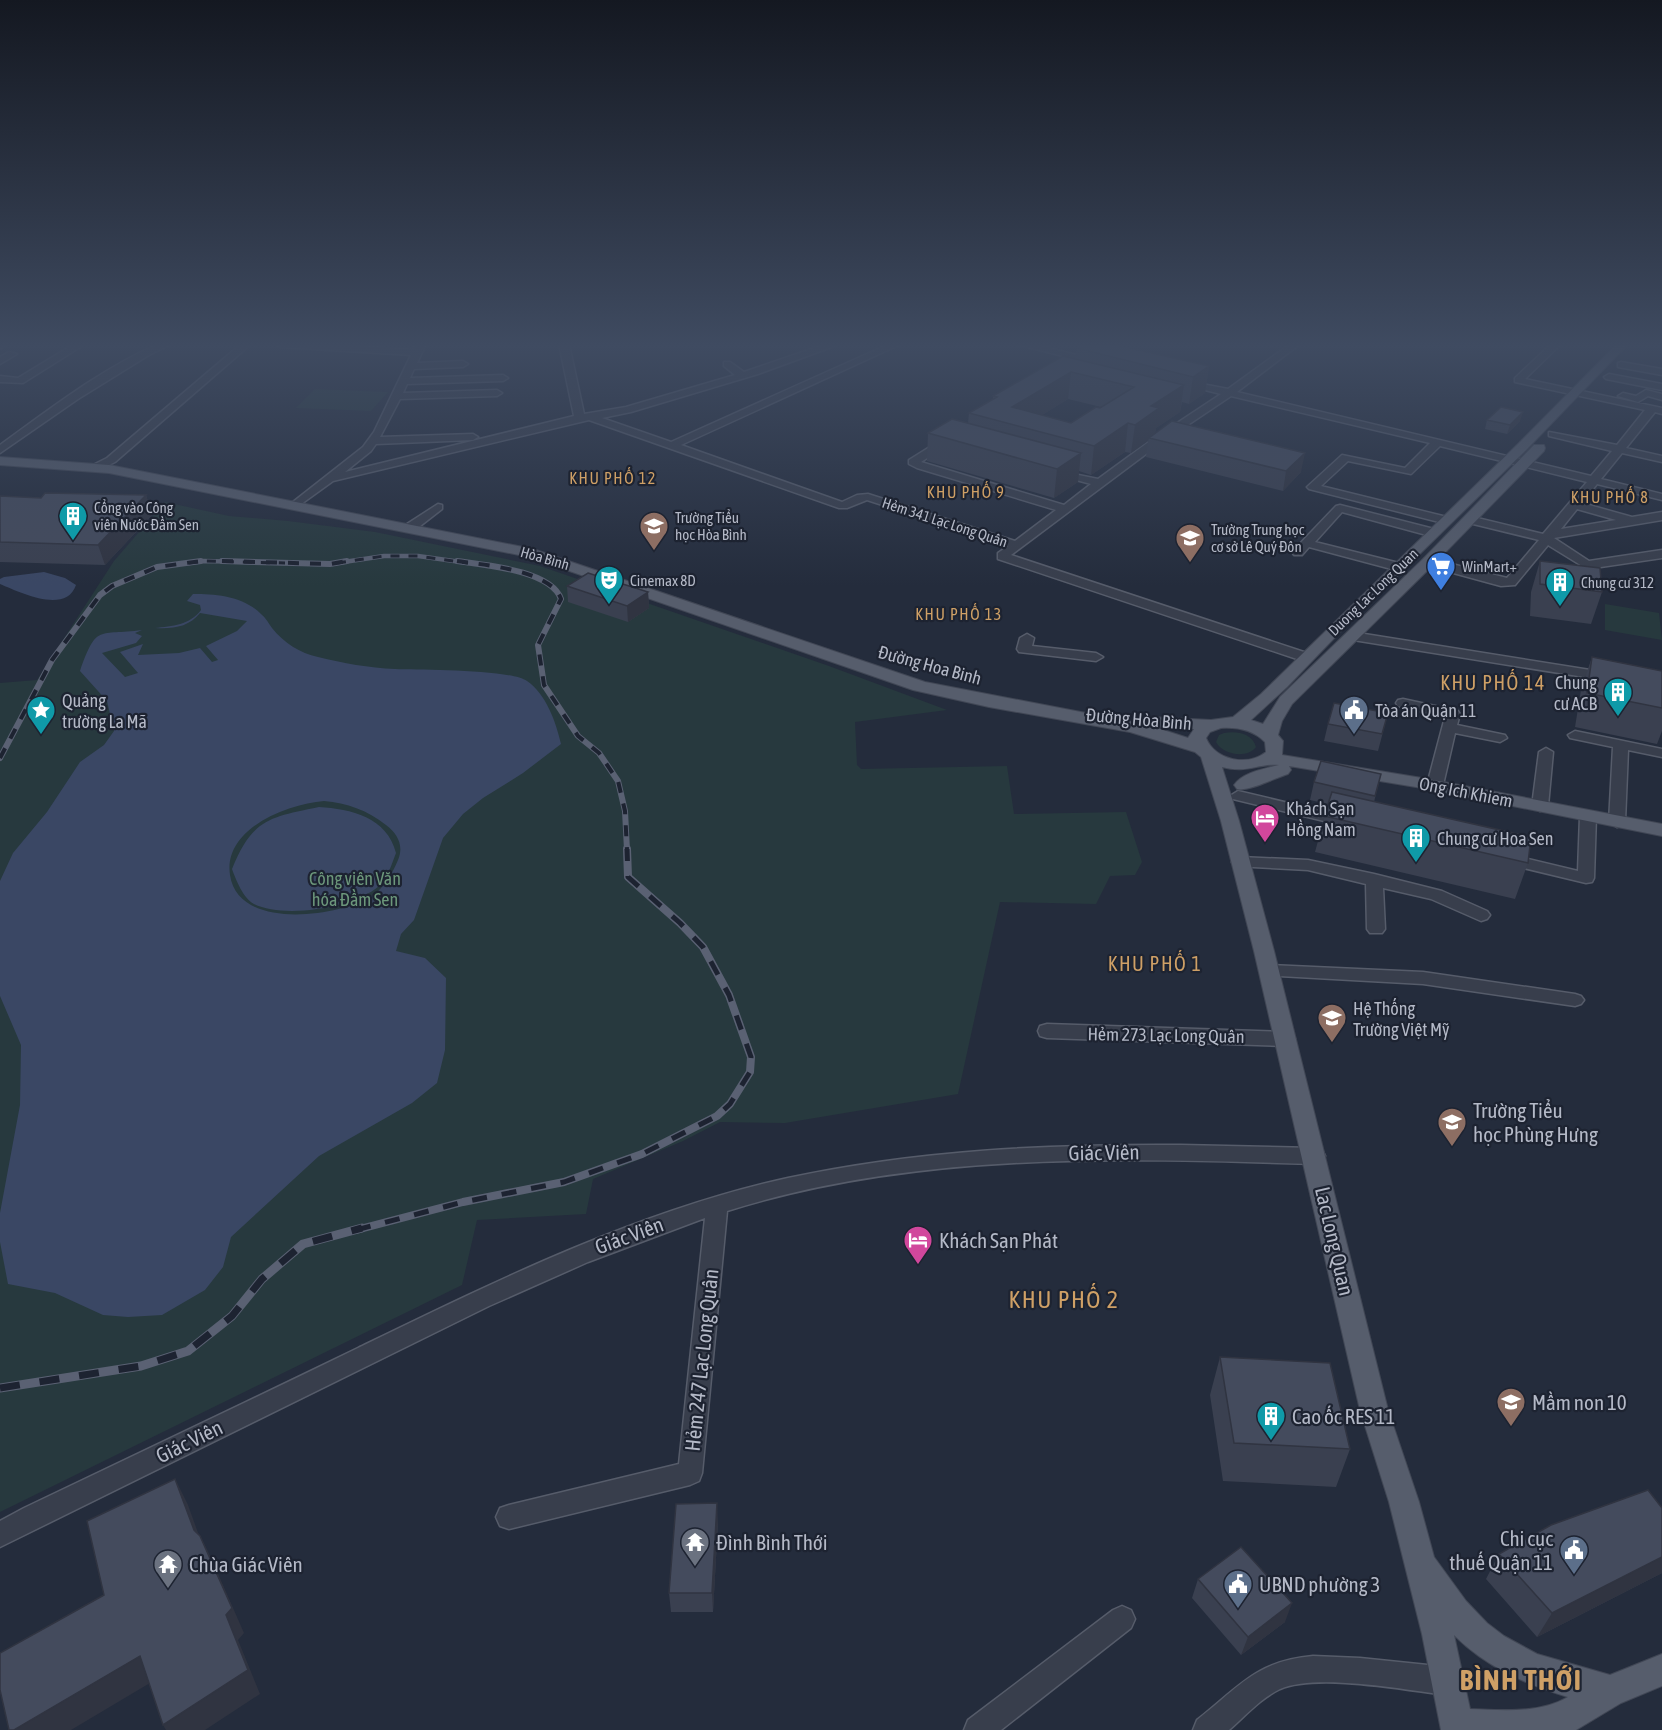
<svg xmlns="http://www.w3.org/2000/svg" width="1662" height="1730" viewBox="0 0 1662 1730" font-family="'Asap Condensed',sans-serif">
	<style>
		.green { fill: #27393e }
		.water { fill: #3a4764; fill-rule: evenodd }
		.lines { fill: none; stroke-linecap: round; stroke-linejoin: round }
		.minor-casing { stroke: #565c6a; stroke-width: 3 }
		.major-casing { stroke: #414755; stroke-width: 2 }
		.minor { fill: #383e4c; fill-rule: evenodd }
		.major { fill: #565d6c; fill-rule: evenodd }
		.rail-far3-casing { stroke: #5a6173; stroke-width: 4.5 }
		.rail-far2-casing { stroke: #5a6173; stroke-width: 6 }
		.rail-far1-casing { stroke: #5a6173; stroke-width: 8 }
		.rail-casing { stroke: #5a6173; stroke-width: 9 }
		.rail-far3 { stroke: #1d2331; stroke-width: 3; stroke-dasharray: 9; stroke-linecap: butt }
		.rail-far2 { stroke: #1d2331; stroke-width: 4; stroke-dasharray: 11; stroke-linecap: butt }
		.rail-far1 { stroke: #1d2331; stroke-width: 5; stroke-dasharray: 15; stroke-linecap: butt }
		.rail { stroke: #1d2331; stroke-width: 7; stroke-dasharray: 20; stroke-linecap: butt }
		.wall { fill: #3a4050; fill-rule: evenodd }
		.shaded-wall { fill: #303441 }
		.building { fill: #444b5d; stroke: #303441; stroke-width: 1.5; fill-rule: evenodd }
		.labels { text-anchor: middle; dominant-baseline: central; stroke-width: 4.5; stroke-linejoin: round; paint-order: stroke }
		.far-poi-label { font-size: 15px; fill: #b4b9c7; stroke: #1d2331; text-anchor: start }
		.far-street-label { font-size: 15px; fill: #b4b9c7; stroke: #1d2331 }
		.far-neighbourhood-label { font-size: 16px; letter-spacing: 1.5px; fill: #cfa066; stroke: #1d2331 }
		.street-label { font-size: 18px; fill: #b4b9c7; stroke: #1d2331 }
		.poi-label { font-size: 18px; fill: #b4b9c7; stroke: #1d2331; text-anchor: start }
		.park-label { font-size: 18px; fill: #6c977b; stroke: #1d2331 }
		.neighbourhood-label { font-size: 20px; letter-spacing: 1.5px; fill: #cfa066; stroke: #1d2331 }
		.near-poi-label { font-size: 21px; fill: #b4b9c7; stroke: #1d2331; text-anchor: start }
		.near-street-label { font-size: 21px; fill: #b4b9c7; stroke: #1d2331 }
		.near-neighbourhood-label { font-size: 24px; letter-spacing: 1.5px; fill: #cfa066; stroke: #1d2331 }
		.near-district-label { font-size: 28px; font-weight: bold; letter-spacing: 1.5px; fill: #cfa066; stroke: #1d2331 }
	</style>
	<rect width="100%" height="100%" fill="#242c3c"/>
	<!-- green -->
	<path class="green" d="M315,389L387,392H388L371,411L296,408Z
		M165,502L229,516L288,521L375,532L540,566L829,666L947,710L855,722L857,765L861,769L1007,766L1014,814L1126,812L1142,862L1135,875L1110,876L1096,904L1000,902L958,1094L785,1123L720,1122L683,1141L593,1179L586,1214L477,1220L462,1285L0,1512V683L37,680L114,561Z
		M1605,604L1659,613L1662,640L1605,630Z
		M1224,733C1237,731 1252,733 1256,747C1247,759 1223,755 1216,742L1219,735Z"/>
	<!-- water -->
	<path class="water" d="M44,572L65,578L76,585C66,615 19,592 0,584V579L4,577Z
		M193,594C216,594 243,596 261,614C266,618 269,624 272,628C284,643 300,653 318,657C343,663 369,668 395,669C420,670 509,669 527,681C546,694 556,722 561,744L523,773L483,798L463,814L443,838L414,920L401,934L396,951L425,958L446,978L445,1050L437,1083L412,1103L319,1156L231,1237L223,1267L205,1290L162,1315L128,1317L103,1315L55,1293L8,1284L0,1242V1213L20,1105L21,1045L0,996V881L13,853L47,812L80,762L104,745L114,731L107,701L80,671C97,623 98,636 142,630L135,633L142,636L136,643L102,653L125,677L138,673L120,652L143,644L138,655L179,653L200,648L212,662L218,660L206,646L237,631L247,621L200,613C189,627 173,629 155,628C172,626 190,625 201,610L200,605L187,601ZM324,801C347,803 367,810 386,825C398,834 404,846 398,860C392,874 385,887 372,896C338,917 238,931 230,875C223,828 288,804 324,801Z
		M319,807C351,809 387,817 396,853C392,863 388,878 379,886C354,908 284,919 254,904C243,898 236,880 232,869C252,819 270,817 319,807Z"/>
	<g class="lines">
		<!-- minor casing -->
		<g class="minor-casing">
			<path id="minor" d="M0,344H8L0,349Z
				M74,344H85L23,383L0,382V376L18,378Z
				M158,344H171L149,355L78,399L0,453V445C50,409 101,369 158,344Z
				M241,344H251L115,462L101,469H93V465L107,458Z
				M276,344H327L413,350L416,344H426L417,363L463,361L468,364L463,367L414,369L410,378L503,375L508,378L503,381L407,384L403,393L497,390L502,393L497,396L400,399L380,437L473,434L478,437L473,440L376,444L371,451L345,472L574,416L559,344H569L584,414L626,407L735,375L724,366V362H730L744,372L826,344H840L758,374L631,412L602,418L671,442L889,344H901L681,445L842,502L857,495L868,494L1015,541L1056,510L917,468L909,464V460L941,440H949V444L921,462L1064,505L1091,484L1054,474V470L1098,479L1150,441L1221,394L1181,384V380L1228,389L1290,344H1300L1237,392L1591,476L1612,451L1549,436V432L1617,445L1645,410L1515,382V378L1551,344H1561L1525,379L1662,408V414L1655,412L1626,448L1662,456V462L1622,453L1601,479L1662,494V500L1597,484L1582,503L1632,517L1662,512V520L1554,538L1589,561L1662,550V558L1587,569L1548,545L1515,585L1501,586L1424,565L1422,562L1424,559L1428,558L1507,578L1539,540L1465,522V518L1469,516L1543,534L1587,482L1440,446L1411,474L1348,461L1321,486L1451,518L1453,520L1447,524L1309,489L1307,487L1342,455L1405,468L1430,443L1231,396L1158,445L1011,555L1310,654L1312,657L1310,660H1300L998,559V553L1008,546L867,500L847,508H839L589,420L333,481L297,507L291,504L293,502L363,447L374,432L411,355L280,347ZM1577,509L1616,520L1561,529Z
				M1015,344H1033L1100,361L1095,364Z
				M9,352L17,354L0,364V357Z
				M1621,362L1662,369V375L1618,367V363Z
				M1609,374L1662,384V390L1606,379L1604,377Z
				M1646,390L1662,394V400L1648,396L1638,402L1618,396L1623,393L1636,396Z
				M438,504L442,505V509L415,530H407V524Z
				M1340,505L1438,530L1440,533L1434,537L1342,512L1315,542L1403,564L1405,567L1403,570L1399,571L1309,547L1302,555H1294L1292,552L1336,506Z
				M1352,632L1609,673L1616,677L1609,681L1347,639L1345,636Z
				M1027,634L1034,638L1032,646L1096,653L1103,657L1096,661L1019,652L1017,649L1020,638Z
				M1403,699L1458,711L1460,714L1457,725L1505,735L1507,738L1500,742L1455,733L1443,785L1440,788H1430L1427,785L1445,717L1398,706L1396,703L1398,700Z
				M1575,731L1662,749V757L1628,750L1625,822L1623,825L1617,827L1609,822L1613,747L1570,738L1568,735Z
				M1546,748L1553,752L1548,806L1540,811L1532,806L1539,752Z
				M1238,791L1351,818L1353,821L1345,826L1233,799L1230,796Z
				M1588,811L1596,816L1594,878L1592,882L1586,883L1507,864L1499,859L1507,854L1578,871L1580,816Z
				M1240,857L1308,860L1374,874L1442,891L1487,911L1490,915L1487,919L1481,921L1431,899L1383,888L1385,929L1382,933H1370L1367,929L1366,884L1308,870L1234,866L1232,862L1234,858Z
				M1269,965L1423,972L1575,994L1581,996L1584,1000L1581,1004L1575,1006L1423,984L1263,975L1260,971L1263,967Z
				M1047,1024L1286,1032L1293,1034L1295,1039L1293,1044L1286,1046L1047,1038L1040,1036L1038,1031L1040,1026Z
				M1181,1145L1315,1148L1322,1150L1325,1156L1322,1162L1315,1164C1120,1158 916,1151 727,1211L702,1473L699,1481L690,1485L509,1529L500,1526L496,1517L500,1508L509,1505L679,1464L705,1218L588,1262L489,1306L0,1547V1521L24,1508C135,1455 247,1402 358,1348C496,1281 638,1211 788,1178C918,1150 1049,1144 1181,1145Z
				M1122,1606L1131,1610L1135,1619L1131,1628L1001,1730H964L968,1720L1113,1610Z
				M1313,1656L1360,1658L1447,1667L1457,1671L1461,1681L1457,1691L1447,1695C1405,1690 1318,1673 1280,1689C1261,1698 1245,1716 1229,1730H1193L1197,1720C1239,1687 1256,1661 1313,1656Z"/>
		</g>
		<!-- major casing -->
		<g class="major-casing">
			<path id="major" d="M1617,344H1628L1527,449L1342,630L1287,687L1251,720L1263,724L1280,697L1423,559L1534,445H1544L1545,448L1544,451L1433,565L1292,704L1282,721L1278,735L1283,741L1282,755L1428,779L1662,824V836L1428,789L1289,766L1291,770L1288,774C1275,778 1248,792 1237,789L1234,785C1243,772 1264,769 1279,765C1258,763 1247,774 1222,767L1239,821L1274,951L1388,1410L1419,1502L1434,1557L1466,1601L1487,1623L1504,1636L1537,1654L1610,1675L1662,1654V1686L1621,1703L1576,1730H1441L1422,1634L1389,1502L1360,1410L1254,951L1221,821L1201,757L1195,752L1130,732L989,707L913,690L529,557L109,473L0,465V457L109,465L533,549L925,682L1143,724L1141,722L1144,718L1150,717L1211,720L1233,717L1261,694L1518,444ZM1154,727L1194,729L1188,738ZM1221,728C1238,727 1253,730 1265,742L1266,752C1247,767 1215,760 1206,738L1210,732ZM1454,1635C1486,1667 1525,1684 1568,1697C1539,1714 1502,1710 1470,1709Z"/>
		</g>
		<!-- minor -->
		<use href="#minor" class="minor"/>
		<!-- major -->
		<use href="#major" class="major"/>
		<!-- rail-far3 casing -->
		<g class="rail-far3-casing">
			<path id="rail-far3" d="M189,563L204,561L285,563
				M337,563L384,556H418L468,563"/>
		</g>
		<!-- rail-far2 casing -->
		<g class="rail-far2-casing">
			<path id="rail-far2" d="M222,561L330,564L347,561
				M457,561C484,565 551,570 561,599L538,645L544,685L578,736L599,753L618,781L625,811L627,850
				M0,758L52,660L100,595L112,586L157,567L201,561"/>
		</g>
		<!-- rail-far1 casing -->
		<g class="rail-far1-casing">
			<path id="rail-far1" d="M356,1230L463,1202L564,1182L642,1154L717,1116L730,1104L750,1072L751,1057L729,995L703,947L680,923L628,877L627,849"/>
		</g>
		<!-- rail casing -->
		<g class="rail-casing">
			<path id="rail" d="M0,1388L141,1366L188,1351L232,1316L262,1279L303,1244L362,1228"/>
		</g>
		<!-- rail-far3 -->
		<use href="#rail-far3" class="rail-far3"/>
		<!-- rail-far2 -->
		<use href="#rail-far2" class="rail-far2"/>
		<!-- rail-far1 -->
		<use href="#rail-far1" class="rail-far1"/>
		<!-- rail -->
		<use href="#rail" class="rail"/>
	</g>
	<!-- wall -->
	<path class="wall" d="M1076,348L1209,366L1205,393L1189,404L1182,402L1180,412L1156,428L1155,433L1301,472L1283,491L1146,457L1148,441L1131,453L1125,452L1091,475L1079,471L1078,482L1054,498L927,461L928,433L968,423L969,413L993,399V396L1075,359ZM1068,399L1101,407L1071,423L1042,415Z
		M1487,420L1520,421L1507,434L1485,429Z
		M146,495L152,515L105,565L0,562V496L41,498Z
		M1540,561L1602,592L1591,624L1530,616L1531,592Z
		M567,586L648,592L649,608L628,622L568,602Z
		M1592,657L1662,671V731L1657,744L1575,727L1581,690Z
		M1388,713L1378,751L1324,741L1328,724Z
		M1381,774L1374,802L1528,863L1515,899L1315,852L1328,804L1310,800L1314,782Z
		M1220,1357L1350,1449L1336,1487L1223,1481L1210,1395Z
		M1662,1508V1573L1537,1637L1486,1579L1499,1554Z
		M718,1522L713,1612H671L669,1593Z
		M1198,1579L1285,1622L1241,1655L1192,1598Z"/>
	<!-- shaded-wall -->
	<path class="shaded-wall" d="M1209,366L1205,393L1189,404L1193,377Z
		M1071,372L1068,399L1023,427L1012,407Z
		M1184,385L1180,412L1156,428L1155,436L1149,438L1148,441L1131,453L1135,425L1151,406Z
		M1523,412L1520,421L1507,434L1510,425Z
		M1128,423L1125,452L1091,475L1094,446Z
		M1081,453L1078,482L1054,498L1057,469Z
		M1305,453L1301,472L1283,491L1286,471Z
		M146,495L152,515L105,565L98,545Z
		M648,592L649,608L628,622L627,606Z
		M175,1479L188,1505L206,1555L194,1530Z
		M717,1503L718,1522L713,1612L712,1593Z
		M200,1536L212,1560L244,1633L238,1640L260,1694L205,1730H166L163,1725L226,1615Z
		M1662,1557V1573L1537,1637L1552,1613Z
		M1292,1603L1285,1622L1241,1655L1248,1637Z
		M140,1656L155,1680L71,1730H14Z"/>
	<!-- building -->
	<path class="building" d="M1082,344H1112L1209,366L1193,377L1076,348Z
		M1063,356L1184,385L1151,406L1159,408L1135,425L1128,423L1094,446L969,413L997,397L993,396ZM1071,372L1134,387L1100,408L1096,407L1071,423L1012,407Z
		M1501,407L1523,412L1510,425L1487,420Z
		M952,419L1081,453L1057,469L928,433Z
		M1172,421L1305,453L1286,471L1149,438Z
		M45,493L146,495L98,545L0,542V496L41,498Z
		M1540,561L1600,568L1602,592L1540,584Z
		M588,573L648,592L627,606L567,586Z
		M1592,657L1662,671V708L1587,693Z
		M1334,703L1388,713L1382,734L1328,724Z
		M1321,761L1381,774L1375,796L1314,782Z
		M1332,792L1531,837L1528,863L1324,816Z
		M1220,1357L1330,1363L1350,1449L1234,1443Z
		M175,1479L194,1530L200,1536L232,1608L226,1615L248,1670L163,1725L140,1656L14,1730H9L0,1690V1653L104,1595L87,1521Z
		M1648,1490L1662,1508V1557L1552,1613L1499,1554L1551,1525Z
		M717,1503L712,1593H669L676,1504Z
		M1241,1547L1292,1603L1248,1637L1198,1579Z"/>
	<!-- sky -->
	<linearGradient id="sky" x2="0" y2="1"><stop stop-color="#141821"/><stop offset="0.59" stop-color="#3f4b61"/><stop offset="1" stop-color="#3f4b61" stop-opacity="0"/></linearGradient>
	<rect width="1662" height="586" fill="url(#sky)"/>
	<!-- icons -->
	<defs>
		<g id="building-pin" transform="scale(1.5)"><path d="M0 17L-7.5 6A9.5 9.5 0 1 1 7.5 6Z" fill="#0f9aa8" stroke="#1d2331"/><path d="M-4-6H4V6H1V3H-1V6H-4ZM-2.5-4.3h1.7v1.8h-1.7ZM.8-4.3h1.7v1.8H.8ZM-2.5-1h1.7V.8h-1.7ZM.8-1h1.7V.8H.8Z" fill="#fff"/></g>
		<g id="school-pin" transform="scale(1.5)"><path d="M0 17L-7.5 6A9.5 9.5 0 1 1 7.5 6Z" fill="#8d6e63" stroke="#1d2331"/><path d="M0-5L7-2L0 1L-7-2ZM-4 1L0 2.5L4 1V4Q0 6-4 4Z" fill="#fff"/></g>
		<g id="supermarket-pin" transform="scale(1.5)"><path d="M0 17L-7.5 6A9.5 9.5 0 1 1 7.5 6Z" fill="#3f7fe0" stroke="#1d2331"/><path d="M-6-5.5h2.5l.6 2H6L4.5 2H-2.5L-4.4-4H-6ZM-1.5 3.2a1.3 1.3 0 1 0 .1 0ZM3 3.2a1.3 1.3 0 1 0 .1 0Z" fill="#fff"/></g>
		<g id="theatre-pin" transform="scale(1.5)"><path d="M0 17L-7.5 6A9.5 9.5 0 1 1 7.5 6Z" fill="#0f9aa8" stroke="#1d2331"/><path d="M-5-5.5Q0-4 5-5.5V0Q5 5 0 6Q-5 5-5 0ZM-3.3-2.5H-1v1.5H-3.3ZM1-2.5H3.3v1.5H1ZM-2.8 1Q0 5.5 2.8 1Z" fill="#fff"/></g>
		<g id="sight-pin" transform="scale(1.5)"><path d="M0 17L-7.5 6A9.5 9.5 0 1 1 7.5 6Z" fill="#0f9aa8" stroke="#1d2331"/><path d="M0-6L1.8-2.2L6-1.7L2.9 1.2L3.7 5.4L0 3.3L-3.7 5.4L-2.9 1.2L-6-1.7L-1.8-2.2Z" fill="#fff"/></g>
		<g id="civic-pin" transform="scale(1.5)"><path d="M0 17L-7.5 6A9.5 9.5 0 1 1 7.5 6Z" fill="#5c6f8a" stroke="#1d2331"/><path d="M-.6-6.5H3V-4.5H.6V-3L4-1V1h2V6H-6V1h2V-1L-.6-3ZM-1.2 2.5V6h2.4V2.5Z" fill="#fff"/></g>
		<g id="hotel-pin" transform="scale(1.5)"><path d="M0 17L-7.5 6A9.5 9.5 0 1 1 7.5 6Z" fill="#d1479c" stroke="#1d2331"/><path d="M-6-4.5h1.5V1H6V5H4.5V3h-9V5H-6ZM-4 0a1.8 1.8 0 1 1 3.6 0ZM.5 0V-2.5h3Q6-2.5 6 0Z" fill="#fff"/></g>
		<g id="temple-pin" transform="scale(1.5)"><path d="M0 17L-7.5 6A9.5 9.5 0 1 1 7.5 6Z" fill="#6b7280" stroke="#1d2331"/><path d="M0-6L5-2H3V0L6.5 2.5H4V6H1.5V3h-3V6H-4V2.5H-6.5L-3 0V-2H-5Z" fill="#fff"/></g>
	</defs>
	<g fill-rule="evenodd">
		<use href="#building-pin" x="73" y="516"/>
		<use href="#school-pin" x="654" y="526"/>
		<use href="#school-pin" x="1190" y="538"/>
		<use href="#supermarket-pin" x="1441" y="566"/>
		<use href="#theatre-pin" x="609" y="580"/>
		<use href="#building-pin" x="1560" y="582"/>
		<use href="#building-pin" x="1618" y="692"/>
		<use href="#sight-pin" x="41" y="710"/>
		<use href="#civic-pin" x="1354" y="710"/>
		<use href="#hotel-pin" x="1265" y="818"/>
		<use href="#building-pin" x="1416" y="838"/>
		<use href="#school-pin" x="1332" y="1018"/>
		<use href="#school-pin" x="1452" y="1122"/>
		<use href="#hotel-pin" x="918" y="1240"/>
		<use href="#school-pin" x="1511" y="1402"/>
		<use href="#building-pin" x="1271" y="1416"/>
		<use href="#temple-pin" x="695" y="1542"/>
		<use href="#civic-pin" x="1574" y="1550"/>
		<use href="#temple-pin" x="168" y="1564"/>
		<use href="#civic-pin" x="1238" y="1584"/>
	</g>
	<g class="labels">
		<!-- far-poi labels -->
		<g class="far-poi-label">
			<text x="94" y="507">Cổng vào Công<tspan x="94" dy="17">viên Nước Đầm Sen</tspan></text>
			<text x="675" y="517">Trường Tiểu<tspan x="675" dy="17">học Hòa Bình</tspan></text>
			<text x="1211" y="529">Trường Trung học<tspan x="1211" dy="17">cơ sở Lê Quý Đôn</tspan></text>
			<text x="1462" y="566">WinMart+</text>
			<text x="630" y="580">Cinemax 8D</text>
			<text x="1581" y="582">Chung cư 312</text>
		</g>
		<!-- far-street labels -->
		<g class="far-street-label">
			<text transform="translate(945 522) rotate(18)">Hẻm 341 Lạc Long Quân</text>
			<text transform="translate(545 558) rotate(16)">Hòa Bình</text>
			<text transform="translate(1373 592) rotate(-44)">Duong Lac Long Quan</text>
		</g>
		<!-- far-neighbourhood labels -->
		<g class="far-neighbourhood-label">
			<text x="613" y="478">KHU PHỐ 12</text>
			<text x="966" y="492">KHU PHỐ 9</text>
			<text x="1610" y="497">KHU PHỐ 8</text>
			<text x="959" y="614">KHU PHỐ 13</text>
		</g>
		<!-- street labels -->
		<g class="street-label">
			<text transform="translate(930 665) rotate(15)">Đường Hoa Binh</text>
			<text transform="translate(1139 719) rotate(5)">Đường Hòa Bình</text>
			<text transform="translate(1466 792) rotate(11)">Ong Ich Khiem</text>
			<text transform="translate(1166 1035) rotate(1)">Hẻm 273 Lạc Long Quân</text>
		</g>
		<!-- poi labels -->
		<g class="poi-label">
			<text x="1597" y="682" text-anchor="end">Chung<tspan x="1597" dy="21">cư ACB</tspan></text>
			<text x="62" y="700">Quảng<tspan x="62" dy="21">trường La Mã</tspan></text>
			<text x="1375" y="710">Tòa án Quận 11</text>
			<text x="1286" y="808">Khách Sạn<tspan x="1286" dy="21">Hồng Nam</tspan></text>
			<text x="1437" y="838">Chung cư Hoa Sen</text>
			<text x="1353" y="1008">Hệ Thống<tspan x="1353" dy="21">Trường Việt Mỹ</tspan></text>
		</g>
		<!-- park labels -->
		<g class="park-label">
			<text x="355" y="878">Công viên Văn<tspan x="355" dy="21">hóa Đầm Sen</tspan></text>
		</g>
		<!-- neighbourhood labels -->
		<g class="neighbourhood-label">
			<text x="1493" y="682">KHU PHỐ 14</text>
			<text x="1155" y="963">KHU PHỐ 1</text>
		</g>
		<!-- near-poi labels -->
		<g class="near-poi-label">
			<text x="1473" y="1110">Trường Tiểu<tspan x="1473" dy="24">học Phùng Hưng</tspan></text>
			<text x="939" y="1240">Khách Sạn Phát</text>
			<text x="1532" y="1402">Mầm non 10</text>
			<text x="1292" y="1416">Cao ốc RES 11</text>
			<text x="1553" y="1538" text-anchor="end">Chi cục<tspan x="1553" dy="24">thuế Quận 11</tspan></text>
			<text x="716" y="1542">Đình Bình Thới</text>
			<text x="189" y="1564">Chùa Giác Viên</text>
			<text x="1259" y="1584">UBND phường 3</text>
		</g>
		<!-- near-street labels -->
		<g class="near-street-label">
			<text transform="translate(1104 1152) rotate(-1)">Giác Viên</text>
			<text transform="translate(629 1235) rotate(-20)">Giác Viên</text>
			<text transform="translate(1335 1241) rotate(77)">Lac Long Quan</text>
			<text transform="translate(701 1360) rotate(-84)">Hẻm 247 Lạc Long Quân</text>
			<text transform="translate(189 1441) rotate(-26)">Giác Viên</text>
		</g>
		<!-- near-neighbourhood labels -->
		<g class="near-neighbourhood-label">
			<text x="1064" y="1299">KHU PHỐ 2</text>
		</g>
		<!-- near-district labels -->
		<g class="near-district-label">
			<text x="1521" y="1680">BÌNH THỚI</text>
		</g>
	</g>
</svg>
